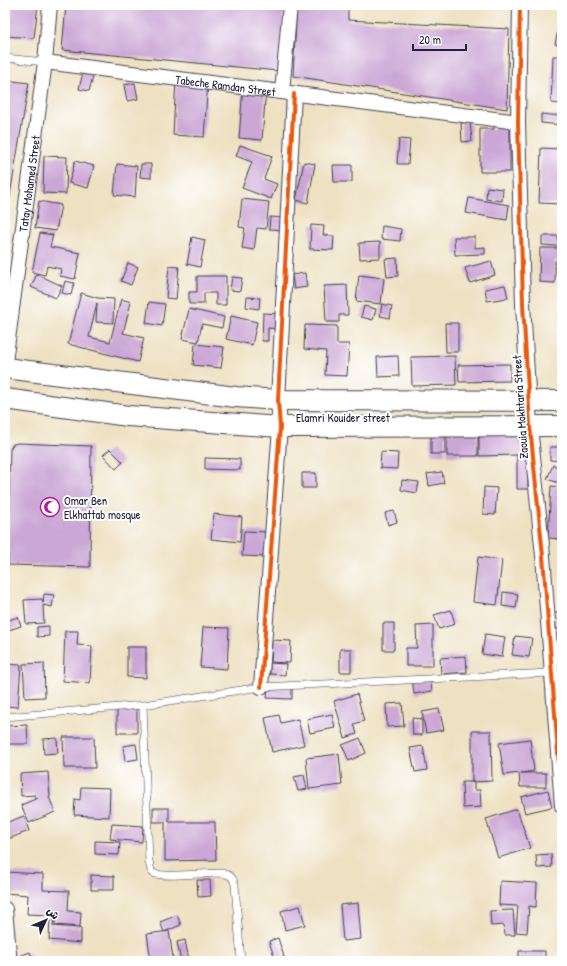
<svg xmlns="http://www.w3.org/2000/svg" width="567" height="966" viewBox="0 0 567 966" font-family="'Patrick Hand','Playpen Sans Arabic',sans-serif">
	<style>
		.building { fill: #cba7d6 }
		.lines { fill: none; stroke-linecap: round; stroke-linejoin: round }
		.lane-casing { stroke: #413f4f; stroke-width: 8 }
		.street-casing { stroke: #413f4f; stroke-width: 16 }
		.secondary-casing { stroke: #413f4f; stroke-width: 22 }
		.lane { stroke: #fff; stroke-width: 7 }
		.street { stroke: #fff; stroke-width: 14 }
		.secondary { stroke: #fff; stroke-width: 20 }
		.cycleway-casing { stroke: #fff; stroke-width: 6 }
		.cycleway { stroke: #e8590c; stroke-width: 4 }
		.labels { text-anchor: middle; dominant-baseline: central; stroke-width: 4; stroke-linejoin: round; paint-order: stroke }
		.street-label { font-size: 12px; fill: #22223b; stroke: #fff }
		.poi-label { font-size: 12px; fill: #22223b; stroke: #fff; text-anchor: start }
	</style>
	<rect width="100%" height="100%" fill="#fff"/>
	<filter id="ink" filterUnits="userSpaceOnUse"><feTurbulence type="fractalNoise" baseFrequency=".025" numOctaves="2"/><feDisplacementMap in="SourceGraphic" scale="8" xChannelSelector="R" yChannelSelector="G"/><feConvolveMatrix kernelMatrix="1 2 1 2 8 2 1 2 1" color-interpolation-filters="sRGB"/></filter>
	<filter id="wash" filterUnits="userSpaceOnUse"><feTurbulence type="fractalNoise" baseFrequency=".012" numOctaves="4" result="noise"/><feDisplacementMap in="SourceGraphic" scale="16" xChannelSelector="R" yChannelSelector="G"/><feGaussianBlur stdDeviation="0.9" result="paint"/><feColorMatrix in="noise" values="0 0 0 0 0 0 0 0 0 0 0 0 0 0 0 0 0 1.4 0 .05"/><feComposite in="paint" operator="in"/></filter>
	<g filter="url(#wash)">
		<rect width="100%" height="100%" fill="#eee1c2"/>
		<g id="blocks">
			<!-- building -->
			<path class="building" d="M5,5H38L34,38L5,36Z
				M66,5H285L278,71L62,50Z
				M297,5H348V20L509,29L507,109L293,76Z
				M561,16H562V46L555,44Z
				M553,56H562V104L551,103Z
				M84,68L95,70L89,91L79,89Z
				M176,78L208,81L204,137L173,135Z
				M5,80L29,83L6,219H5Z
				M135,83L138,99L127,101L124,85Z
				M243,87L266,89L262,140L239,138Z
				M541,114L562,116V125L541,123Z
				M470,122L472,141L462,142L461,123Z
				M494,122H510V172H480V129H494Z
				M399,139L410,140L408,164H397Z
				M240,145L272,156L264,179L277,184L271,199L242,188L252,162L236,156Z
				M541,148L562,149V204L539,203Z
				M44,156L67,157L66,194L43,193Z
				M75,161L94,166L88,188L69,183Z
				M304,162L315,164L308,203L296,200Z
				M117,164L137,166L135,197L114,195Z
				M141,164H151V178L140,177Z
				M333,165H352V182H334Z
				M487,187L503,189L502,201L486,199Z
				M469,198L509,205L507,220L466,213Z
				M242,199L269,202L266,229L257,228L254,250L242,248L245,228L239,227Z
				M39,201L61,205L56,231L35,228Z
				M559,214H562V229H559Z
				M270,217L287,218L286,230L269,229Z
				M311,225L324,226L323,235L334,236L333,250L310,249Z
				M382,226L401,229L400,241L381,239Z
				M40,233L53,235L50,247L80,253L75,279L60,276L61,269L47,266L45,275L32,272Z
				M542,236H558V246L542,245Z
				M192,237L205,240L200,267L187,264Z
				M454,237H475V248L485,247V254L455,255Z
				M380,242V258L360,259L359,243Z
				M540,248H562V261H555V283L539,282Z
				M397,258L398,276L387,277L385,259Z
				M491,261L495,275L470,283L465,268Z
				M128,263L138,267L131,285L121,281Z
				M169,266L179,267L176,299L166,298Z
				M305,273L307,287L294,289L292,275Z
				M37,274L62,286L56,298L31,287Z
				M359,275L384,278L381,304L356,301Z
				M197,276H226V305H216V293H204V304H189V292H197Z
				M232,277L242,278L240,291L230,290Z
				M65,281L74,283L71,295L62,293Z
				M347,285L348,315H339V322H326L324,286Z
				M505,285L508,298L487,301L485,289Z
				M81,293L98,298L114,299L113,323L96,322L97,303L89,337L110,342L121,299L131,302L123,333L144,338L138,362L68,344Z
				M247,297L260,298L259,309L246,307Z
				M149,302L165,304L162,326L146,323Z
				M382,304L392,306L390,318L380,316Z
				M364,306L376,309L373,320L361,317Z
				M189,309L224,317L222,328L202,324L198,342L182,339Z
				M263,313L281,314L280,329L268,328V341H262Z
				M231,316L257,322L252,345L226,339Z
				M445,323H458V352H446Z
				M305,325L337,326V344H349L347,376L325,375L326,351L304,349Z
				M195,344L224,347L221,368L193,365Z
				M398,356L399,376L378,377L377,357Z
				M455,356L456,385L412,386L411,357Z
				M510,364V381L459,382L458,365Z
				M447,427H478V456H447Z
				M527,430L528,489H517V455L479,456V431Z
				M431,432H445V454H431Z
				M18,443L91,446L90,567L8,565L10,449L13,444Z
				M550,447H562V461L550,460Z
				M110,449L123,462L116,469L103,455Z
				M381,452L398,453L397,469L380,468Z
				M205,458L240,459V470L205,469Z
				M553,465L562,468V484L547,479Z
				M442,472L444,483L429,486L427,474Z
				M302,473H316V488H302Z
				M402,480L419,482L417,493L401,490Z
				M551,486L562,487V539L548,538Z
				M484,487L497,488L495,515L483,514Z
				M394,511L397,522L388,525L385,513Z
				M214,514L242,517L240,542L211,539Z
				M244,531L268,532L267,557L242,556Z
				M478,557L502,560L497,605L473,602Z
				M503,592L518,594L516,608L502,606Z
				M44,594L54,595L52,607L43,605L44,623L26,624L24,600L42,599L43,603Z
				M451,610L455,624L439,629L434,615Z
				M552,613H562V629L551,628Z
				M18,617L21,626L9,630L6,621Z
				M383,623H394V650H383Z
				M433,625V666H406V648H417L416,626Z
				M49,626V636L37,637V627Z
				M203,627L229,628L227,669L200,667Z
				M65,631H78L77,645L92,646L90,683L63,681Z
				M485,634L505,637L502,657L482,654Z
				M515,636L532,638L529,657L512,655Z
				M272,640L291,641L290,663L271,662Z
				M127,647H146V678L127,677Z
				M340,649H351V672H340Z
				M466,656L467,672L441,674L440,658Z
				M44,663L45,697L25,698L23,664Z
				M270,663L286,664L285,675L270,674Z
				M6,664L21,665L18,707L5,706Z
				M562,667V687L553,673Z
				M430,676L432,691L414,694L412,678Z
				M268,686L292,688V699L267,698Z
				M357,694L364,721L354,724L357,734L345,738L334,701Z
				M402,703L404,726L387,727L386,704Z
				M117,709H137V733H117Z
				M439,709L444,730L426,733L422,712Z
				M332,714L335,728L310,733L307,719Z
				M279,715L281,723L298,719L304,745L272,752L265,718Z
				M412,718L422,719V735H413Z
				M27,725L28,744H5V726Z
				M472,731H491L492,781L472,782Z
				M63,737H94L95,768H64Z
				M57,738L58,753L44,754L43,739Z
				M360,738L366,753L349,761L342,745Z
				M530,739L534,771L521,773H546V787H520L519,773L504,775L499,743Z
				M136,744L138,759L125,761L123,746Z
				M423,746L427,770L415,772L410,748Z
				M339,754L342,785L309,789L306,758Z
				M48,772L50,797H49L55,812L29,823L21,805L38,798H35V795L21,796L20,774Z
				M304,775L307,789L298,791L294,777Z
				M462,782H474V790H480L481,807L463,808Z
				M81,787L110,788L109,817L74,815L75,799L80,800Z
				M548,790L552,807L525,813L521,797Z
				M153,808H169V822H215L216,860L165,861V822H153Z
				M517,809L530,848L498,858L486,819Z
				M24,816L29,831L5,840V823Z
				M112,824L143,826L142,842L110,839Z
				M95,841L120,842L119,855L95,854Z
				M551,854L552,867L537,868L536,855Z
				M5,872L43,874V890L69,891L68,911L81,912L80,927L55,925V915H54L53,926L81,928V943L49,940L50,915L27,914L28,895L5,893Z
				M91,875L114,876V890H91Z
				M197,880H210L211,896L198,897Z
				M500,881L537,883L536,907L529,906L527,933L516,932L518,906L499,905Z
				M358,903L361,939L343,941L340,905Z
				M300,906L305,925L285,930L281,911Z
				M513,910L515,935H505L504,925L491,926L490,911Z
				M177,915L181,925L164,932L160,922Z
				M169,931L173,958L151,961L147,934Z
				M278,938L284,957L275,960L269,941Z
				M185,940L189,960L181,961L177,942Z
				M519,951H545V961H519Z
				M30,952L33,961H12L11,959Z"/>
		</g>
	</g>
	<g filter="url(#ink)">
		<use href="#blocks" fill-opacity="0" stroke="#413f4f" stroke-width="1"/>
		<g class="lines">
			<!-- lane casing -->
			<g class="lane-casing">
				<path id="lane" d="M5,58L45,62
					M143,705L149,861C150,865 150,871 153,873C161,878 208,873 220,873C229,874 233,876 235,885L241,961
					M5,717L143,705L261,687L551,673"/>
			</g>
			<!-- street casing -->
			<g class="street-casing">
				<g id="street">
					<path d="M520,5L518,122L523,304L530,426L543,556L562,806"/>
					<path id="s1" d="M45,62L518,122"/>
					<path d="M282,92L290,5"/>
					<path id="s2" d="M5,362L45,62L50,5"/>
					<path d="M261,687L280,427L278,400L294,94"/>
					<path d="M5,909L9,953V961"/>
				</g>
			</g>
			<!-- secondary casing -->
			<g class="secondary-casing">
				<path id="secondary" d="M5,368L236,397L278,400L562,401
					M5,399L128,416L280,427L562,426"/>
			</g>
			<!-- lane -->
			<use href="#lane" class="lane"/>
			<!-- street -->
			<use href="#street" class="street"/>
			<!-- secondary -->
			<use href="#secondary" class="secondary"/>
			<!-- cycleway casing -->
			<g class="cycleway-casing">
				<path id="cycleway" d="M520,5L518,122L523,304L530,426L543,556L562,806
					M261,687L280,427L278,400L294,94"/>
			</g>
			<!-- cycleway -->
			<use href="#cycleway" class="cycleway"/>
		</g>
	</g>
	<!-- icons -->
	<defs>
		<g id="mosque-ring" transform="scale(1)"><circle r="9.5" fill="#fff" stroke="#b5179e" stroke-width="1.5"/><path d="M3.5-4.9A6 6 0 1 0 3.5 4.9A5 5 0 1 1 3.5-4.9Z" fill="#b5179e"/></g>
	</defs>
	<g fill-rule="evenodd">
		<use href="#mosque-ring" x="50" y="507"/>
	</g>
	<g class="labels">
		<!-- street labels -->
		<g class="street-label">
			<text stroke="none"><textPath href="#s1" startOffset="182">Tabeche Ramdan Street</textPath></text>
			<text stroke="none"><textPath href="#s2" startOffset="180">Tatay Mohamed Street</textPath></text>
			<text transform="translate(520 407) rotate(-94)">Zaouia Mokhtaria Street</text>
			<text x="343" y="417">Elamri Kouider street</text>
		</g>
		<!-- poi labels -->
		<g class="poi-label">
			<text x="64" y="500">Omar Ben<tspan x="64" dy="14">Elkhattab mosque</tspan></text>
		</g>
	</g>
	<!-- margin -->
	<rect width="567" height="966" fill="none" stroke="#fff" stroke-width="20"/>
	<!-- north arrow -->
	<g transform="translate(46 920) rotate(46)" stroke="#ffffff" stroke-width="3" paint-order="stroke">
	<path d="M0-3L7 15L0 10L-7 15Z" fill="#22223b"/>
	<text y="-6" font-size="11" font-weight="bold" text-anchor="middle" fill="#22223b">ش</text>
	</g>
	<!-- scale -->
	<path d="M413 44v6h53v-6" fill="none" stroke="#22223b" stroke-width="2"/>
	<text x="419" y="44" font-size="12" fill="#22223b" stroke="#ffffff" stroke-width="3" paint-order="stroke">20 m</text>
</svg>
